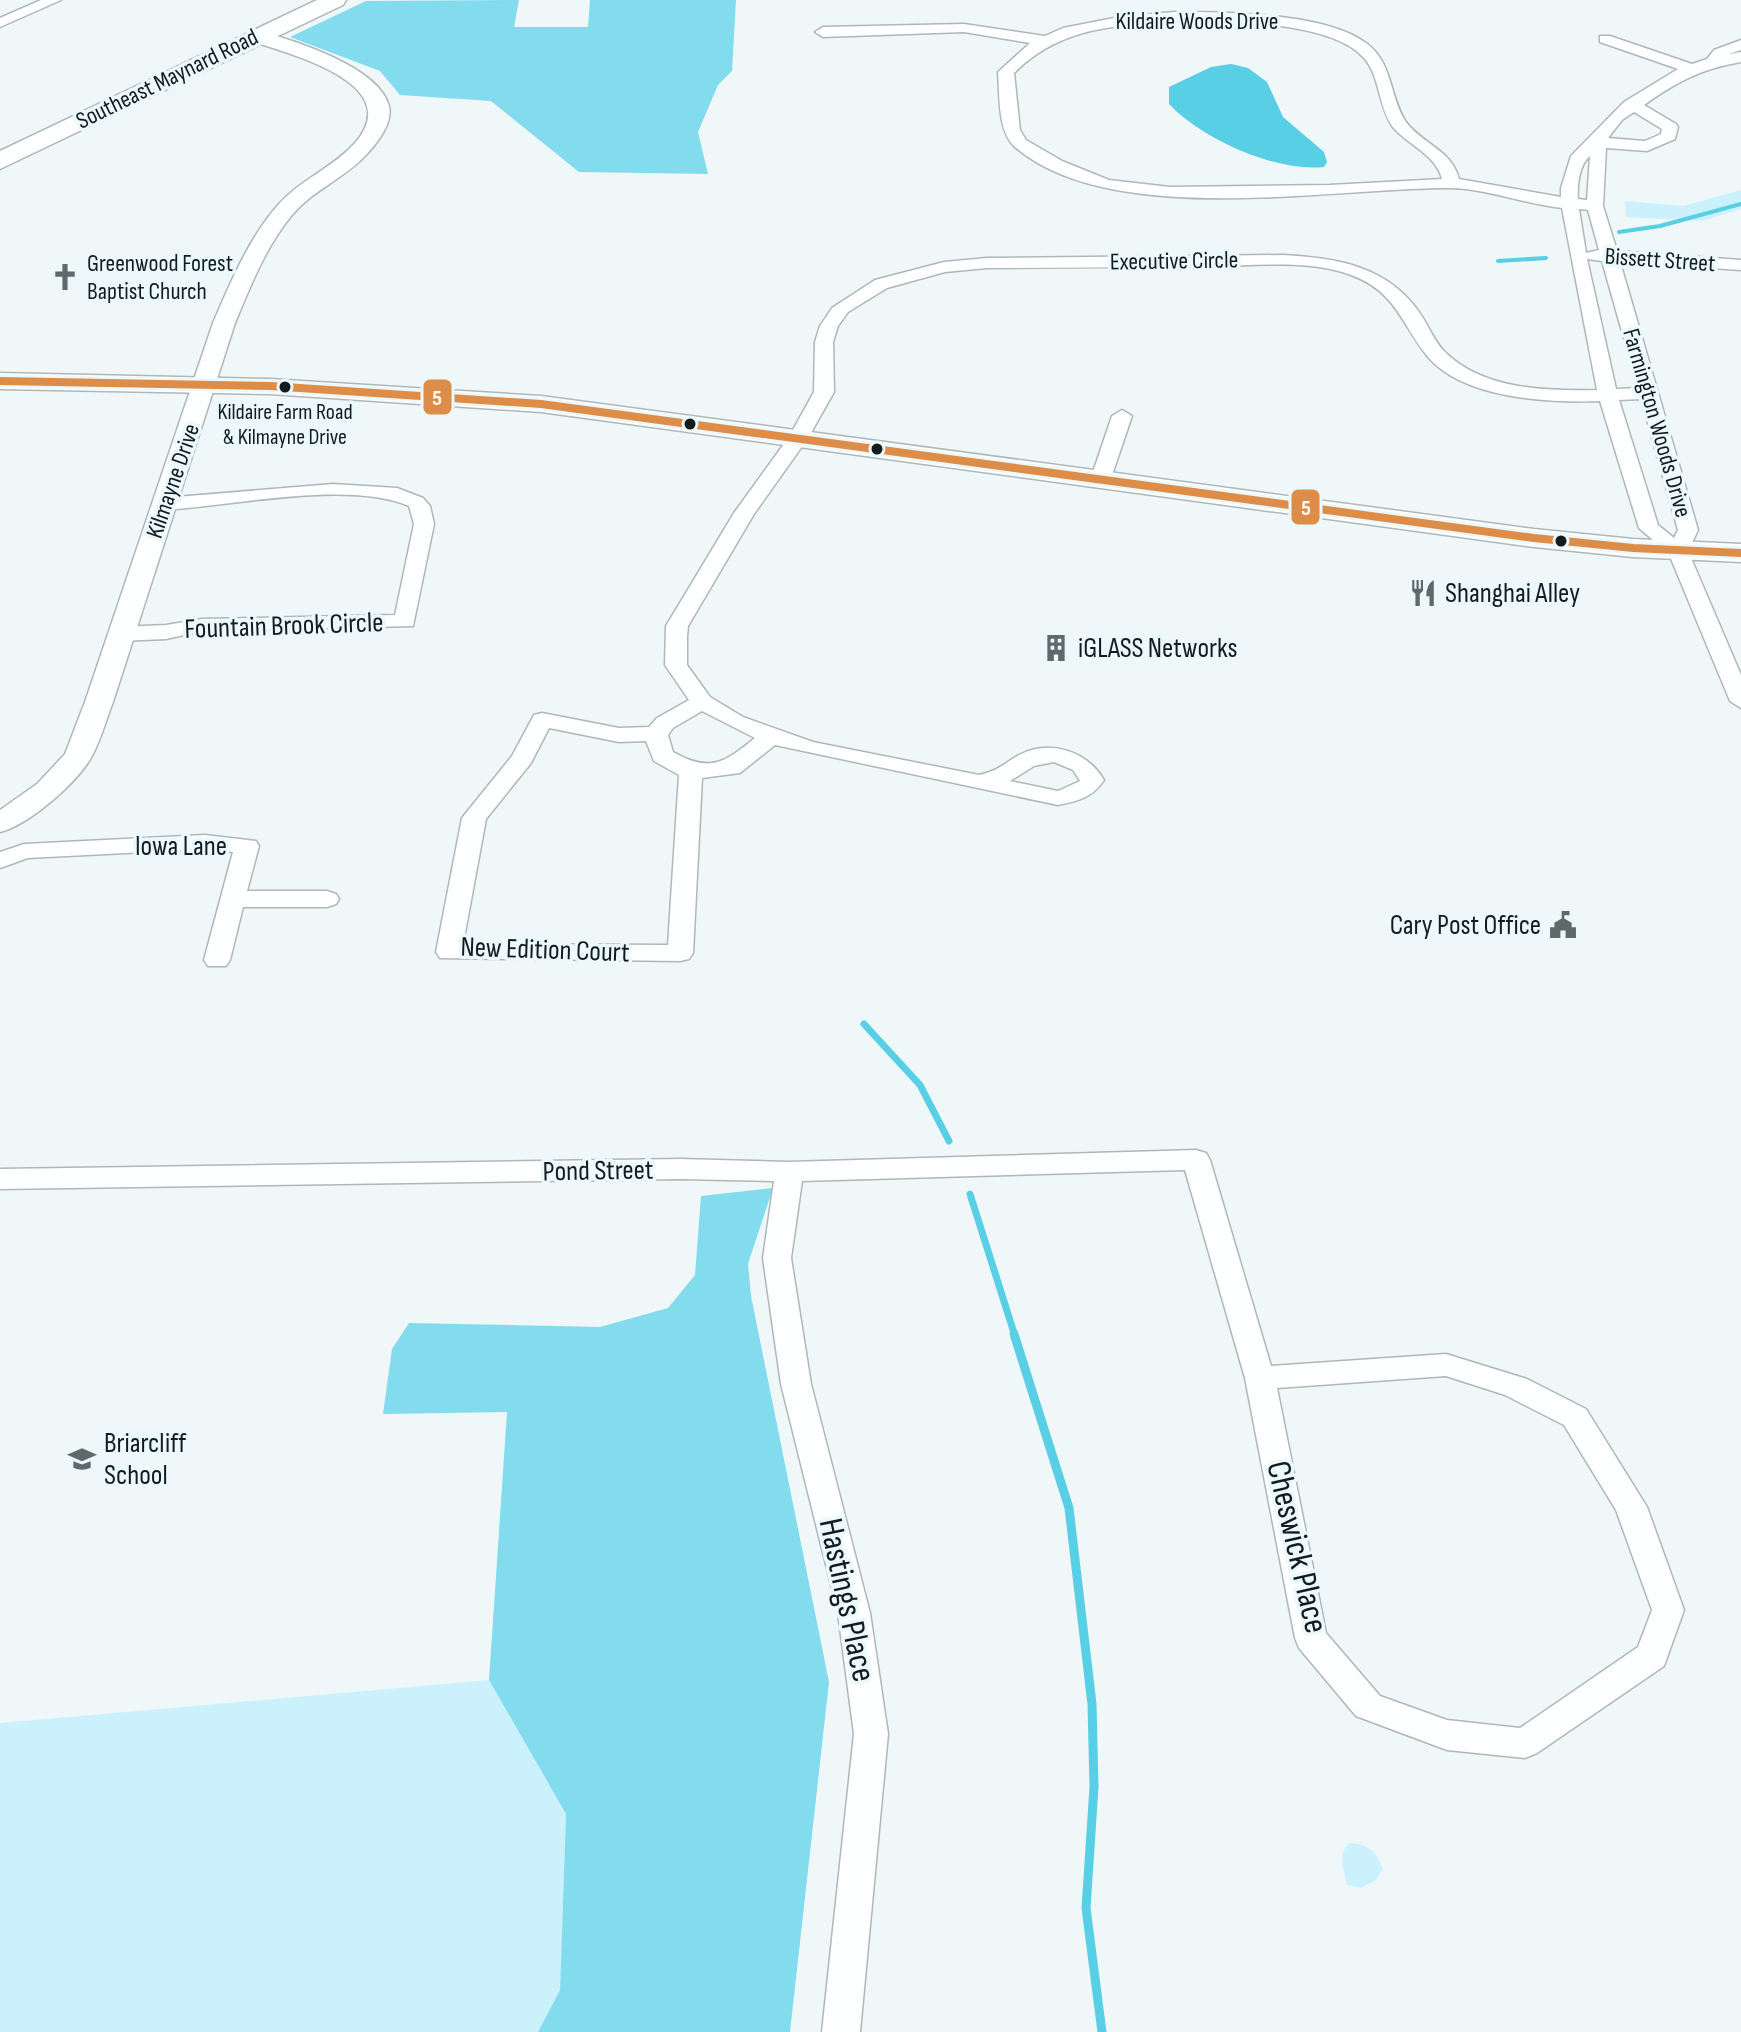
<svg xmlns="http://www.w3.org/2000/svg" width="1741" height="2032" viewBox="0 0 1741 2032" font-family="'Sofia Sans Condensed',sans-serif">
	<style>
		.green { fill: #cbf2fc }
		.forest { fill: #83dced }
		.water { fill: #58cfe5 }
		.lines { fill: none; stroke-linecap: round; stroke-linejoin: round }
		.stream-far2 { stroke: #58cfe5; stroke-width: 4 }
		.stream-far1 { stroke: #58cfe5; stroke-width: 7 }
		.stream { stroke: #58cfe5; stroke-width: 9 }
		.minor-casing { stroke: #afb7b9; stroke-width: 3 }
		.tertiary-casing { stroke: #afb7b9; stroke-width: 3 }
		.secondary-casing { stroke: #afb7b9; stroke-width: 3 }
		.primary-casing { stroke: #afb7b9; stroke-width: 3 }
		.minor { fill: #fdfefe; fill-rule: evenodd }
		.tertiary { fill: #fdfefe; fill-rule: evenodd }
		.secondary { fill: #fdfefe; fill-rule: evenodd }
		.primary { fill: #fdfefe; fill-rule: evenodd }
		.bus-1-casing { stroke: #ebf9fd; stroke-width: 13 }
		.bus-1 { stroke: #dd8d48; stroke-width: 8 }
		.bus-dot { fill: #131b1d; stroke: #ebf9fd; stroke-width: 3 }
		.labels { text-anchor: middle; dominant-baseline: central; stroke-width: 7; stroke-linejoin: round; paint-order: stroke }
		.far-bus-label { font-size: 22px; fill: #131b1d; stroke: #ebf9fd }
		.far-street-label { font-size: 24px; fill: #131b1d; stroke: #ebf9fd }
		.far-poi-label { font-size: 24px; fill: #131b1d; stroke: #ebf9fd; text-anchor: start }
		.poi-label { font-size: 28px; fill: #131b1d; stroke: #ebf9fd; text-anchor: start }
		.street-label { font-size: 28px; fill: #131b1d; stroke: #ebf9fd }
		.near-street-label { font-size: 34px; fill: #131b1d; stroke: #ebf9fd }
		.line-badge { stroke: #ebf9fd; stroke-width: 3 }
		.badge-label { font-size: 22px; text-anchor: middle; font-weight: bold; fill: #fff }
	</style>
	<rect width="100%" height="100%" fill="#eff7f9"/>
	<!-- green -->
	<path class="green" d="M1741,190V209L1702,221L1626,217L1625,201L1683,206Z
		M489,1680L566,1814L560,1990L538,2032H0V1723Z
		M1349,1843C1369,1844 1376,1851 1383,1869L1376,1880L1361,1888L1347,1885C1344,1870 1337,1855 1349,1843Z"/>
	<!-- forest -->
	<path class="forest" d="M519,0L514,27H588L590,0H736L732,71L718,85L698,132L708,174L579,172L491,101L400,95L380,71L290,37L366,1Z
		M773,1188L748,1264L751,1296L829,1682L790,2032H538L560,1990L566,1814L489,1680L507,1412L383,1414L392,1349L409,1323L600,1327L668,1308L695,1275L701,1196Z"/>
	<!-- water -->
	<path class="water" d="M1231,64L1248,68L1267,82L1283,117L1324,152L1327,162L1324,167C1275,172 1202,139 1169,104V87L1211,67Z"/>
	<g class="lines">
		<!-- stream-far2 -->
		<path class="stream-far2" d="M1619,232L1660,226L1741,204
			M1498,261L1546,258"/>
		<!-- stream-far1 -->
		<path class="stream-far1" d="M864,1024L920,1085L949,1141
			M970,1194L1015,1336"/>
		<!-- stream -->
		<path class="stream" d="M1014,1334L1069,1508L1092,1704L1094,1787L1086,1908L1102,2032"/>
		<!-- minor casing -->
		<g class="minor-casing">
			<path id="minor" d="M41,0H61L0,27V18Z
				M1174,12C1224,12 1339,12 1374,50C1393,71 1391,100 1406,122C1422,144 1452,150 1459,179L1561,197V188L1571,156L1624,102L1678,69L1600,42V36H1610L1692,64L1707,59L1714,50L1741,40V50L1729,54L1741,52V62C1700,69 1677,82 1644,105L1676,124L1678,127L1675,139L1647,151L1606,148L1603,206L1617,251L1741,260V270L1620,262L1698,530L1688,551L1741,675V708L1730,701L1669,554L1639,528L1600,401C1549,403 1464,399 1428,357C1401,324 1397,292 1351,275C1308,259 1257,266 1212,266C1137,267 1062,268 987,268L945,272L887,288L848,312L838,326L833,342L834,392L808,438L754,514L688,626L687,636V665L710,697L743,717L813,742L979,775C1000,770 1003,764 1019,755C1050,739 1087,751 1104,780C1092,798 1078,801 1058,805L775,745L740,773L702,778L693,953L689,959L680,961L440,958L436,952L462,818L512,756L534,715L542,713L619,728L649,727L657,718L689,700L665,665L666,626L734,513L789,437L814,392L815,342L820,326L832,308L875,280L944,262L987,258L1284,255C1337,258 1387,266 1419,312C1429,326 1434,342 1446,353C1485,390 1547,391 1597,390L1562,208C1524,204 1485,188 1448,188C1330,188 1109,229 1015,147C997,131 1000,94 998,72L1030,43L964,32L823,37L815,32L823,27L964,24L1045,36L1063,28L1119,17ZM1174,21C1222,21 1331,20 1364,58C1380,76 1378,105 1392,126C1407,145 1436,154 1442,179L1330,185L1170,187L1109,180L1062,161L1026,140L1020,130L1014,73C1060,27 1113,26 1174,21ZM1634,112L1662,129L1661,134L1645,141L1608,138L1622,120ZM1590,156L1587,200L1578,199C1577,185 1579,165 1590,156ZM1579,209L1588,210L1599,250L1586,253ZM1587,259L1602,261L1638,388L1616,389ZM1641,399L1678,530L1674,538L1658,525L1619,400ZM702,711L755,738C724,763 710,773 673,752L668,735L673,728ZM549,728L619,742L646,741L654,761L679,775L668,945L463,944L486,819L531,763ZM1054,762L1073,770L1080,781L1058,791L1010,781L1034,766Z
				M1122,410L1132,416L1111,478L1101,484L1094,482L1091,478L1112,416Z
				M333,484L397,488L423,498L430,506L434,524L413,626L202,631L166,639L120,641L109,634L120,627L166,625L202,619L395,615L414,524L409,506C346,480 233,506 164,510L154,504L164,498Z
				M205,835L256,841L259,846L247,891H327L336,894L339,899L336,904L327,907H243L230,960L226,966H208L204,960L233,852L205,849L28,858L0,868V852L24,844Z
				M1196,1150L1206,1153L1210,1160L1271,1366L1446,1354L1527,1379L1586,1409L1647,1507L1684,1610L1664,1666L1537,1753L1525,1758L1447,1750L1356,1716L1299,1648L1295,1638L1245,1378L1185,1170L802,1181L791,1258L811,1384L870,1613L888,1734L860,2032H822L854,1734L838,1613L781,1384L763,1258L774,1181L680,1179L0,1189V1169L680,1159L789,1162ZM1446,1376L1505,1395L1564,1425L1616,1510L1652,1610L1638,1647L1520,1728L1447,1720L1380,1696L1326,1633L1277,1388Z"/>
		</g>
		<!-- tertiary casing -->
		<g class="tertiary-casing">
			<path id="tertiary" d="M255,30C290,39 379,66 389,106C393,123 378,142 367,154C345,178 313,190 292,215C266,246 250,287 235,323L113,702C106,720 101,739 92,756C78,782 29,825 0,832V810L37,784L65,754L85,702L213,323C230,283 249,238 278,205C300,180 332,168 354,144C409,83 289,54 248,40L246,36Z"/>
		</g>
		<!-- secondary casing -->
		<g class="secondary-casing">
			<path id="secondary" d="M0,373L270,379L541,396L1534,529L1633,539L1741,544V562L1633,557L1534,547L541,412L270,394L0,389Z"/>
		</g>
		<!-- primary casing -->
		<g class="primary-casing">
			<path id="primary" d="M317,0H346L343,5L0,169V151Z"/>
		</g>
		<!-- minor -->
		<use href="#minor" class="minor"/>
		<!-- tertiary -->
		<use href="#tertiary" class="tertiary"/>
		<!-- secondary -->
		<use href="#secondary" class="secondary"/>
		<!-- primary -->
		<use href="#primary" class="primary"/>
		<!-- bus-1 casing -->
		<g class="bus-1-casing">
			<path id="bus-1" d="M0,381L270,386L541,404L1534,538L1633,548L1741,553"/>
		</g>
		<!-- bus-1 -->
		<use href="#bus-1" class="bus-1"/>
	</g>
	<!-- icons -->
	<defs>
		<g id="church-bare" transform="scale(2.16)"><path d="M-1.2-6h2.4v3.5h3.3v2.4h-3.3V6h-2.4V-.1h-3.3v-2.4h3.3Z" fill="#60686a" stroke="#ebf9fd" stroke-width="2.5" paint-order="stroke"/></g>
		<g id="restaurant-bare" transform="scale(2.16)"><path d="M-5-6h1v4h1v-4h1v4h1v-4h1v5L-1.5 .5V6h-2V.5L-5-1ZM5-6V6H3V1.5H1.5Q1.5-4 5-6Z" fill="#60686a" stroke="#ebf9fd" stroke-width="2.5" paint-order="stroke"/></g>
		<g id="building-bare" transform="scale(2.16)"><path d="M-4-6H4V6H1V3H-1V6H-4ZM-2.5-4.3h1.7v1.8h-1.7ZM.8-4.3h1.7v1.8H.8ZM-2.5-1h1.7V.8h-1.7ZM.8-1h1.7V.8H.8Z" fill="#60686a" stroke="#ebf9fd" stroke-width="2.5" paint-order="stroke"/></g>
		<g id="civic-bare" transform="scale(2.16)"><path d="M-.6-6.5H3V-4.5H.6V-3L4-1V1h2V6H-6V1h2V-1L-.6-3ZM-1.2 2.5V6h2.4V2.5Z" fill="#60686a" stroke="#ebf9fd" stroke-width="2.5" paint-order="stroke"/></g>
		<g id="school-bare" transform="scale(2.16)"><path d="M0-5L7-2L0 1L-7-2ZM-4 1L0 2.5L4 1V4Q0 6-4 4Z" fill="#60686a" stroke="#ebf9fd" stroke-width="2.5" paint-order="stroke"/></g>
	</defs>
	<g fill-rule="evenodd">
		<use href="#church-bare" x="65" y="277"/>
		<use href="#restaurant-bare" x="1423" y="593"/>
		<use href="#building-bare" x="1056" y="648"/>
		<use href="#civic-bare" x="1563" y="925"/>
		<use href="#school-bare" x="82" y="1459"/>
	</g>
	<!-- markers -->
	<g class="bus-dot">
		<circle cx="285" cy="387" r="7"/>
		<circle cx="690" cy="424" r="7"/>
		<circle cx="877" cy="449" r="7"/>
		<circle cx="1561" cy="541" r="7"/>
	</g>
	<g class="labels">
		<!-- far-bus labels -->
		<g class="far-bus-label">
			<text x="285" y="412">Kildaire Farm Road<tspan x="285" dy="25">&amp; Kilmayne Drive</tspan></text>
		</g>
		<!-- far-street labels -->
		<g class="far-street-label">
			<text x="1197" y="21">Kildaire Woods Drive</text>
			<text transform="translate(167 79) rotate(-26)">Southeast Maynard Road</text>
			<text transform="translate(1660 260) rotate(4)">Bissett Street</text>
			<text transform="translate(1174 261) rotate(-1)">Executive Circle</text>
			<text transform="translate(1657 423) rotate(74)">Farmington Woods Drive</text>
			<text transform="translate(173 481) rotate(-71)">Kilmayne Drive</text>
		</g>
		<!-- far-poi labels -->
		<g class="far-poi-label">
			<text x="87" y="263">Greenwood Forest<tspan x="87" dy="28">Baptist Church</tspan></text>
		</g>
		<!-- poi labels -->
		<g class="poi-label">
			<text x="1445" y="593">Shanghai Alley</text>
			<text x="1078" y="648">iGLASS Networks</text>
			<text x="1541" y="925" text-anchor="end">Cary Post Office</text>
			<text x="104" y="1443">Briarcliff<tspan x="104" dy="32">School</tspan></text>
		</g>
		<!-- street labels -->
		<g class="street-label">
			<text transform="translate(284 626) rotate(-2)">Fountain Brook Circle</text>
			<text x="181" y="846">Iowa Lane</text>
			<text transform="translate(545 950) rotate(2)">New Edition Court</text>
			<text transform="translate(598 1171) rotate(-1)">Pond Street</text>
		</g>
		<!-- near-street labels -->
		<g class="near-street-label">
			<text transform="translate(1297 1547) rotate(77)">Cheswick Place</text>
			<text transform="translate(847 1600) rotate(78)">Hastings Place</text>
		</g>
	</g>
	<g class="line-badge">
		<rect x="422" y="378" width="31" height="38" rx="8" fill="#dd8d48"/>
		<rect x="1290" y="488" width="31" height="38" rx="8" fill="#dd8d48"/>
	</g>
	<g class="badge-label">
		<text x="437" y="405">5</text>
		<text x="1306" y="515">5</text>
	</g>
</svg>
